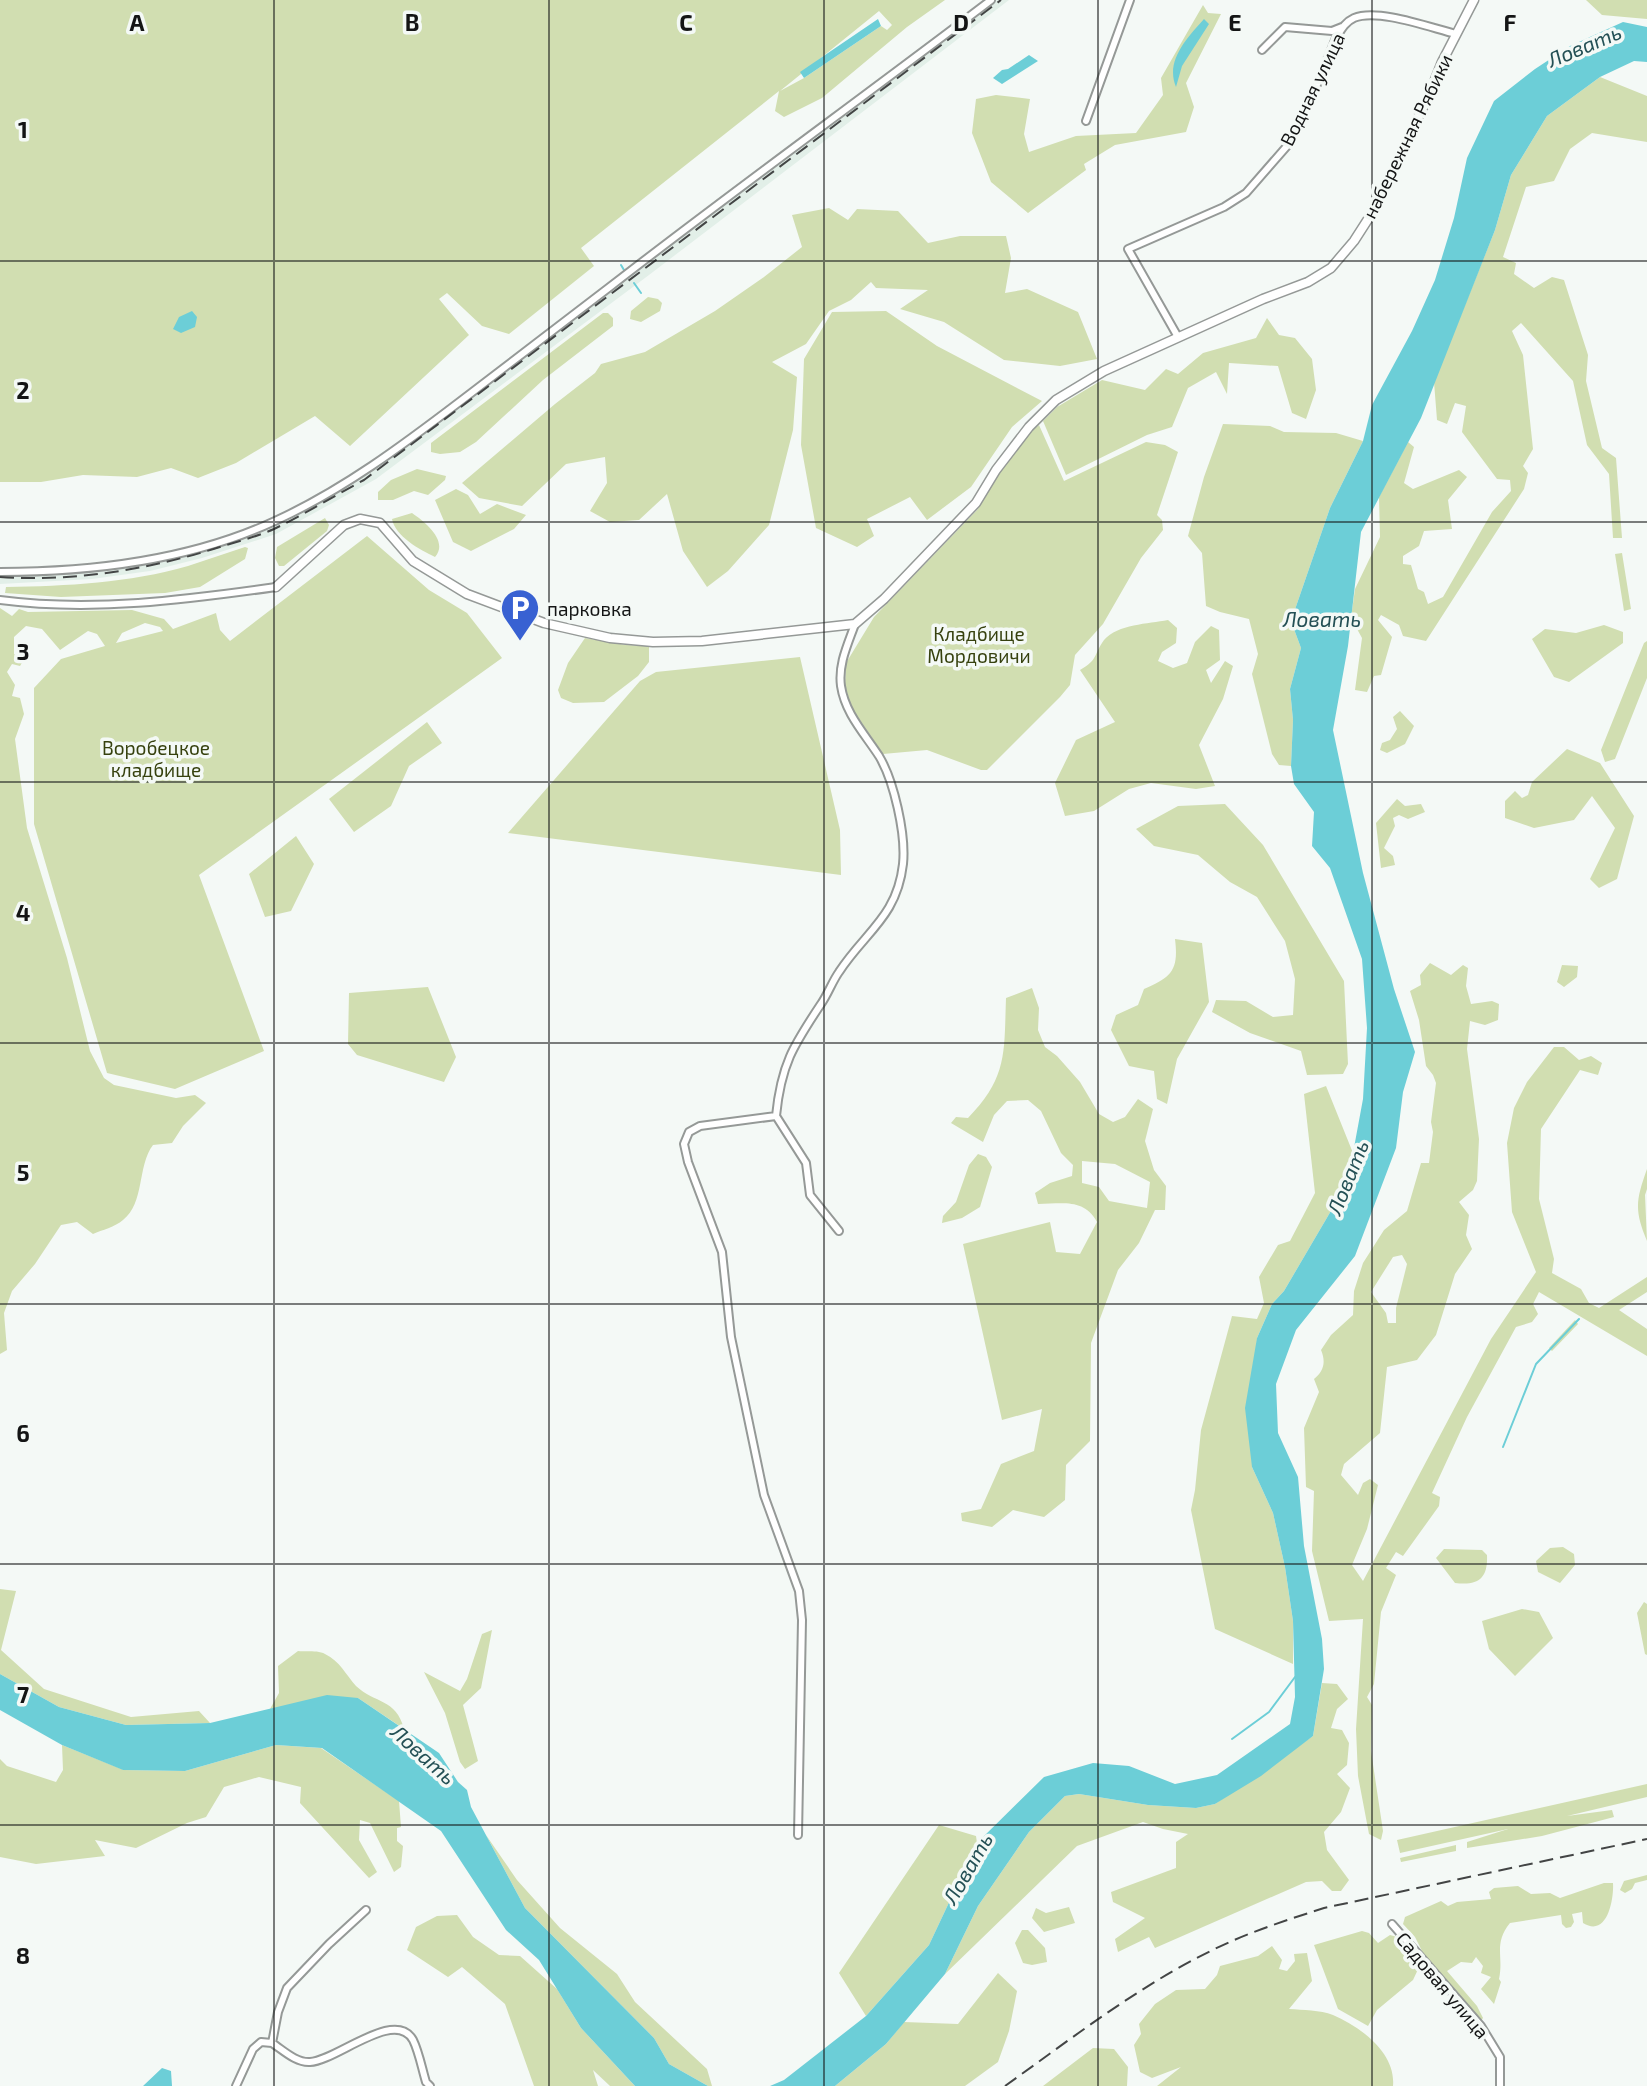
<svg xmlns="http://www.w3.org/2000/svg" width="1647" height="2086" viewBox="0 0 1647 2086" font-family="'Exo 2',sans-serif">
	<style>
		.built { fill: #e2efe8 }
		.green { fill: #d1deb1; fill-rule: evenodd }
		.water { fill: #6cced7 }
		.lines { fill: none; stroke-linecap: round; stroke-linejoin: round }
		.stream { stroke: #6cced7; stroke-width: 2 }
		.minor-casing { stroke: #959997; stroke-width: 10 }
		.tertiary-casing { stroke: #959997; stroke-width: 11 }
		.minor { stroke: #fff; stroke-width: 6 }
		.tertiary { stroke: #fff; stroke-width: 8 }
		.rail { stroke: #434545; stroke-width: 2; stroke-dasharray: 14 7; stroke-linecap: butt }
		.grid { fill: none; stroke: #141515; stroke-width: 2; stroke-opacity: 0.55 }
		.labels { text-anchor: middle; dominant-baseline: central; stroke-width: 7; stroke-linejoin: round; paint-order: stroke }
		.street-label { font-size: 19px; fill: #141515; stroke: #f4f9f6 }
		.poi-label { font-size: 19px; fill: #141515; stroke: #f4f9f6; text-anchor: start }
		.park-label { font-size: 19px; fill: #36410e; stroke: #f4f9f6 }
		.water-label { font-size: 21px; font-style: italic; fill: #245055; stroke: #f4f9f6 }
		.grid-label { font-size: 23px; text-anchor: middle; font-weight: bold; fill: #141515; stroke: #f4f9f6; stroke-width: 7; stroke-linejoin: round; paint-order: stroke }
	</style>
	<rect width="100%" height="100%" fill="#f4f9f6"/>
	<!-- built -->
	<path class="built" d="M997,0H1009L649,275L376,479L276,534L202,558L150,571L92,579L0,584V574L82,572L129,566L271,526L362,477Z"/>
	<!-- green -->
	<path class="green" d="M0,0H945L907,27L822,98L784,117L775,111L779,91L581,248L594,266L509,334L482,326L447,293L439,299L469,335L350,446L315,416L236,463L198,478L171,468L137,477L83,475L41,482H0ZM879,11L892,25L887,30L881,26L804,78L780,91Z
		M1586,0H1647V19L1602,15Z
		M1203,5L1208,13L1221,14L1186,83L1194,107L1186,132L1115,145L1084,164L1086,170L1028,213L991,182L972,133L976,99L996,95L1030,99L1024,134L1029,152L1076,136L1136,133L1163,95L1161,78Z
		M1600,77L1647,96V142L1592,133L1570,149L1554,181L1526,187L1503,257L1516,263L1514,274L1534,288L1552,277L1564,280L1588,355L1586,381L1602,448L1616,458L1622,538H1613L1609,474L1587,445L1573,381L1521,323L1512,331L1523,355L1533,449L1523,466L1528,473L1524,489L1426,641L1403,636L1399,625L1381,615L1378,620L1392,637L1381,675L1374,676L1367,692L1355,690L1362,638L1351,618L1355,589L1380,537L1379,497L1408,442L1414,447L1404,483L1413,489L1459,470L1467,477L1448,500L1452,529L1424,531L1419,546L1403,556V564L1411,565L1418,589L1424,592L1428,604L1443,597L1492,512L1511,491L1510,480L1497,479L1462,432L1466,406L1455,403L1447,424L1437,420L1434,382L1495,230L1511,175L1547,116Z
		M829,208L848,220L857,209L898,211L928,243L960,236H1006L1011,258L1005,293L1027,289L1078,312L1097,359L1060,366L1004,360L944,322L900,309L928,290L876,288L871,282L851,300L829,311L806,344L772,362L797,377L793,430L769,525L728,571L707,587L683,551L667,494L639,520L610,522L590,511L607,483L605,457L566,464L522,506L479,498L462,483L555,404L595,373L601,364L645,352L715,311L764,277L802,247L792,215Z
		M648,297L658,299L662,303L660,311L641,322L630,319L631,311Z
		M886,311L937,346L1042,401L1012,427L971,487L927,520L910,497L867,519L874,536L857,547L816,528L801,445L804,359L832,312Z
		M603,313H608L613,318V326L543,380L476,442L460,452L440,454L431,452V443Z
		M1267,318L1279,335L1295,338L1312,359L1316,390L1306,419L1292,413L1278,366L1229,363L1227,394L1216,372L1188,388L1172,427L1147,435L1066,475L1043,421L1057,407L1102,380L1145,390L1166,369L1178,374L1203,353L1256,338Z
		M1223,424L1270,426L1284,432L1336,433L1363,441L1330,508L1291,621L1301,648L1290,689L1293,720L1291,766L1279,765L1272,754L1252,674L1258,654L1249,619L1220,612L1206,606L1202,553L1188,536L1204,477Z
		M1039,425L1064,481L1146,442L1165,445L1178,452L1157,515L1162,520L1163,530L1141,558L1103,624L1075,655L1070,685L1060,697L987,770H981L927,750L883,754L851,707L845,685L846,663L874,617L978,509L993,481L1030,432Z
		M417,469L446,476L445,480L428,495L414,491L393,500H378V492L391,480Z
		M456,489L468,495L480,514L497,504L526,515L514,529L471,551L453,542L435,500Z
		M412,513C425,522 449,541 435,557C420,550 395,536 392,519Z
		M325,518L329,525L327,531L284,566H279L275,558L277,547Z
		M367,536L429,590L467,613L502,658L199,875L264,1051L175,1089L107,1073L34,824V688L61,659L105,646L97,634L88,631L60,650L42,629L26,626L14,637V654L23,661L20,666L12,664L7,672L15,685L12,696L20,698L24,714L15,739L27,828L67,958L90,1051L104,1078L114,1085L176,1098L195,1095L206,1103L183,1126L172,1143L153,1145C137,1166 145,1203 123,1220C115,1227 102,1230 93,1234L77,1222L61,1225L35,1264L12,1291L4,1313L7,1350L0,1354V608L12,616L19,609L28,612L132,610L164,619L173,629L216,613L220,630L230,641ZM145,623L160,627L163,631L116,643L122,633Z
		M245,547L248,548L245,559L200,587L165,593L61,597L5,593L6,587C67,586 129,583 188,566C207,560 226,553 245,547Z
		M1622,553L1631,609L1624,611L1615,554Z
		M1168,620L1177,628L1176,643L1162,652L1158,661L1173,668L1187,663L1195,642L1211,626L1219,630L1220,660L1206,670L1211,683L1225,661L1233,666L1223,699L1199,745L1215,786L1196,789L1151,783L1129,789L1094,811L1065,816L1055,783L1076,740L1115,722L1080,670C1099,659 1093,655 1104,640C1118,624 1148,624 1168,620Z
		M1604,625L1623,632V643L1569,682L1554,677L1532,639L1545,629L1576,633Z
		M585,638L626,645L649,646V662L638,676L604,702L573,703L561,698L558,690L568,663Z
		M1647,641V678L1615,759L1605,762L1601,750L1644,643Z
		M800,657L840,830L841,875L508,833L640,681L656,672Z
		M1400,711L1414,726L1405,744L1387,753L1380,750L1382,743L1390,740L1397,729L1393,717Z
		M427,722L442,743L409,766L391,806L354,832L329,799Z
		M1567,749L1600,763L1634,816L1617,879L1599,888L1590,879L1615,828L1592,796L1574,820L1534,828L1505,818V801L1515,791L1522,798L1528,795L1532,782Z
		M1397,799L1405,806L1421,804L1425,812L1408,819L1399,815L1393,818L1395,826L1384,848L1393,856L1395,865L1381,868L1376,823Z
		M1225,804L1263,845L1344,981L1348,1064L1343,1074L1307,1075L1301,1051L1250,1033L1212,1012L1216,1000L1246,1001L1273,1017L1293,1015L1295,979L1285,941L1257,897L1230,882L1198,855L1154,846L1136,829L1178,806Z
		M296,836L314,864L291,911L265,917L249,874Z
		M1175,939L1202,943L1209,1002L1177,1059L1167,1104L1157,1099L1154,1071L1129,1066L1111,1030L1116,1015L1138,1005L1144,989C1171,977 1179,971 1175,939Z
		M1430,963L1451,975L1463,965L1468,968L1466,986L1471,1004L1492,1001L1499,1004L1498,1020L1485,1025L1470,1021L1467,1049L1479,1139L1477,1181L1473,1190L1459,1202L1469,1215L1466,1235L1472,1249L1455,1274L1436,1335L1417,1360L1387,1367L1380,1433L1344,1464L1341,1475L1358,1495L1363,1483L1370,1479L1378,1485L1367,1529L1352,1565L1363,1581L1491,1339L1536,1272L1512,1212L1507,1143L1514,1108L1527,1082L1554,1047H1564L1579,1060L1591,1056L1602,1063L1598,1075L1580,1070L1541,1129L1539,1199L1554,1259L1552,1273L1581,1289L1589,1303L1599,1308L1647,1277V1292L1619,1310L1647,1329V1356L1539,1292L1533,1304L1538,1314L1532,1322L1516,1327L1467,1417L1432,1493L1440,1497L1439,1506L1403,1556L1396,1552L1386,1568L1396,1575L1381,1612L1374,1684L1367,1697L1372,1705L1371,1751L1383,1831L1381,1840L1369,1834L1358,1776L1356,1729L1363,1619L1329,1621L1312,1551L1314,1491L1306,1487L1304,1428L1319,1392L1314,1379C1324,1371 1326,1362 1321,1350L1331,1335L1353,1315L1354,1291L1363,1263L1384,1230L1407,1211L1421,1163H1429L1433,1132L1431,1122L1436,1083L1433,1075L1426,1066L1419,1020L1410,991L1421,985L1420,975ZM1402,1255L1407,1264L1396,1308V1323H1388L1386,1313L1371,1292L1393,1257Z
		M1562,965L1578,966L1577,977L1564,987L1557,982Z
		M428,987L456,1057L444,1082L357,1055L348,1044L349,993Z
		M1032,988L1039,1008L1038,1030L1045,1047L1057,1056L1080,1082L1099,1114L1113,1122L1125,1117L1138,1099L1153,1109L1145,1141L1154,1170L1166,1186L1165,1210H1155L1139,1243L1118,1270L1091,1343L1090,1441L1066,1465L1065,1500L1044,1517L1013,1510L992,1527L962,1521L961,1513L981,1509L1001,1464L1034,1451L1042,1409L1002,1420L963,1244L1050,1222L1056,1252L1080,1254L1097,1222C1084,1198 1062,1204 1038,1204L1035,1193L1050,1183L1072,1176L1073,1165L1061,1153L1041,1111L1028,1100L1007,1101L994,1115L983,1142L951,1123L956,1117L968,1118C1008,1077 1004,1052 1006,998ZM1082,1161L1115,1164L1150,1182L1147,1208L1109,1201L1099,1187L1082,1183Z
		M1326,1086L1353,1153L1335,1204L1284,1291L1272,1304L1257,1338L1252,1467L1273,1513L1285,1567L1293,1621V1664L1215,1629L1191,1510L1195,1490L1201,1430L1232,1316L1257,1319L1264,1303L1259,1277L1278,1245L1290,1241L1315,1193L1304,1094Z
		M978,1154L986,1157L992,1167L980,1207L962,1218L942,1223L943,1216L956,1202L969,1165Z
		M1647,1169V1189L1645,1195L1647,1241C1634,1210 1636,1200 1647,1169Z
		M1575,1320L1578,1324L1552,1351L1549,1348Z
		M1563,1547L1574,1554L1575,1565L1560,1583L1538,1572L1536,1561L1550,1548Z
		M1444,1549L1482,1550L1487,1555C1488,1578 1479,1586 1455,1583L1436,1558Z
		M0,1589L16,1591L1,1650L44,1689L131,1717L199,1711L210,1723L126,1725L59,1707L0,1674Z
		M1644,1602L1647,1604V1655L1645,1654L1637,1613Z
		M1522,1609L1539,1612L1553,1638L1515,1676L1489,1649L1482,1621Z
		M492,1630L481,1688L463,1705L478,1761L465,1769L460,1762L445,1713L424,1672L460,1691L467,1679L482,1634Z
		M298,1651C306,1652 318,1650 325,1654C340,1661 346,1675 356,1686C375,1704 396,1698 404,1729L358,1698L270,1709L279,1693L278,1666Z
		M1322,1683L1337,1684L1348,1699L1337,1709L1331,1728L1342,1730L1349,1743L1347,1765L1337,1774L1350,1788L1341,1812L1324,1832L1327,1850L1349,1880L1341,1891H1332L1322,1881L1306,1882L1155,1948L1149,1937L1118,1952L1115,1939L1145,1918L1113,1902L1111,1892L1176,1868V1842L1188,1834L1163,1829L1143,1822L1077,1846L945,1974L978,1906L1029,1832L1065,1796L1079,1794L1148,1805L1196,1808L1215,1804L1313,1736Z
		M62,1745L124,1770L185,1771L276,1745L321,1748L399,1801L401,1827L397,1828V1841L403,1846L401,1867L394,1872L370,1823L360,1820L359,1840L377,1872L369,1878L300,1803L301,1787L259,1777L224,1787L206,1817L187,1823L136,1848L95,1840L105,1856L36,1864L0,1857V1759L7,1766L56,1782L63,1770Z
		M1647,1784V1797L1567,1816L1612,1810L1614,1817L1542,1836L1467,1848V1842L1508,1829L1400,1853L1397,1840Z
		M939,1825L976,1836L977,1843L929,1945L866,2016L839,1973Z
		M486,1835L517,1880L560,1928L617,1974L635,2002L707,2069L712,2086H708L669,2064L654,2038L525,1908Z
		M1456,1845V1851L1401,1862L1400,1858Z
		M1647,1875V1880L1635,1883L1632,1889L1625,1893L1620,1890L1624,1881Z
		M1604,1883H1613C1614,1900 1607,1938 1583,1923L1582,1912L1572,1914L1574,1922L1571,1927L1566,1928L1562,1924L1561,1915L1510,1923C1493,1944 1504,1956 1499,1979L1501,1982L1494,2004L1481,1989L1491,1977L1481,1973L1483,1966L1476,1957L1472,1963L1461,1962L1447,1971L1477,2006L1483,2018L1480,2022L1427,1961L1415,1937L1403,1924L1405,1917L1441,1901L1448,1906L1457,1902L1491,1899L1489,1892L1494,1888L1518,1886L1531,1894L1550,1893L1560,1898Z
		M1069,1907L1075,1923L1044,1932L1032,1918L1036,1908L1046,1913Z
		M457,1915L473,1937L499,1955L520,1956L557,1989L581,2028L635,2086H610L593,2070L598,2086H534L505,2004L462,1967L448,1977L407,1950L416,1927L437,1916Z
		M1022,1930H1028L1045,1948L1047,1962L1032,1965L1023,1963L1015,1943Z
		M1362,1931L1369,1933L1378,1943L1390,1935L1397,1937L1421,1963L1413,1980L1377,2010L1368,2026L1338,2009L1314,1945Z
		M1272,1946L1282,1960L1279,1969L1287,1971L1295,1961L1294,1954L1307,1953L1312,1981L1289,2009C1303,2010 1320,2010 1333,2015C1361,2027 1396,2053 1393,2086H1157L1181,2067L1152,2078L1140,2072L1134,2045L1141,2034L1139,2024L1155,2004L1176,1990L1205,1989L1217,1975L1220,1966L1258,1956Z
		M998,1973L1017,1991L1009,2031L998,2062L965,2086H835L886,2044L904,2022L958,2024Z
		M1093,2048L1114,2049L1128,2067L1127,2086H1043Z"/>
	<!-- water -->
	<path class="water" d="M878,19L881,26L804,78L800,72Z
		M1204,19L1209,24L1182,66L1176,87C1165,61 1187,38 1204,19Z
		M1623,22L1647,27V62L1634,61L1600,77L1547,116L1511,175L1495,230L1421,418L1361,532L1348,646L1333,730L1363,873L1394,989L1415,1052L1403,1092L1396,1148L1355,1256L1296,1330L1276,1384L1278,1433L1298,1477L1304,1546L1322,1639L1324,1669L1313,1736L1261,1776L1215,1804L1196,1808L1148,1805L1079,1794L1065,1796L1029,1832L978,1906L945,1974L886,2044L835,2086H770L784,2080L866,2016L929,1945L977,1843L1044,1777L1093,1763L1129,1766L1175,1784L1217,1775L1290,1724L1295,1697L1293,1621L1285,1567L1273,1513L1252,1467L1245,1408L1257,1338L1272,1304L1284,1291L1335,1204L1353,1153L1363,1099L1367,1028L1362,959L1330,868L1312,846L1314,812L1294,784L1291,766L1293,720L1290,689L1301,648L1291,621L1330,508L1363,441L1372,405L1412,331L1435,280L1454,218L1467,158L1494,101L1535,69L1570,46Z
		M1029,55L1038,61L1002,84L993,78L1002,70L1008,69Z
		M192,311L197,317L195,327L181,333L173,329L179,317Z
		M0,1674L59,1707L126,1725L210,1723L327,1695L358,1698L439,1753L458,1782L467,1790L471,1807L525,1908L654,2038L669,2064L708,2086H635L581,2028L539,1960L506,1930L441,1831L322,1748L276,1745L185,1771L123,1770L62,1745L0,1710Z
		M162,2068L171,2071L172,2086H143Z"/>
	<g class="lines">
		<!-- stream -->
		<path class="stream" d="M621,265L624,270
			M634,283L641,293
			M1503,1447L1536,1364L1579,1319
			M1232,1739L1269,1712L1295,1677"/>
		<!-- minor casing -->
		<g class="minor-casing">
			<path id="minor" d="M1262,50L1285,27L1332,31L1342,27
				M1086,121L1130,0
				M1178,337L1128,249L1224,207L1246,193L1287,146L1302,121L1336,38C1341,30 1345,22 1354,18C1378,8 1431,28 1456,34
				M0,572C92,572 191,560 275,521C343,490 403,445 462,400C512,362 561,324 611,286C736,189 865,96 991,0
				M0,600C92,612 185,600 276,587
				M776,1116L700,1126L689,1132L684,1144L688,1162L722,1252L731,1337L764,1495L799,1591L802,1620L798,1835
				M776,1116C781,1065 793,1046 821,1004C828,994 832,982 839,972C865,932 897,917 903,864C906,834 894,781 879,756C864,733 845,713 841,686C838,664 848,644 855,624
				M776,1116L806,1163L810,1195L839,1231
				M1392,1924L1481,2026L1500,2057V2086
				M272,2043C283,2050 296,2063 310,2062C336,2061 395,2008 413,2040C419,2052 422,2069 426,2082L430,2086
				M236,2086L253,2049L261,2042L272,2043L278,2012L287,1988L329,1944L366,1910"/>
		</g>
		<!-- tertiary casing -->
		<g class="tertiary-casing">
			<path id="tertiary" d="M276,587L344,525L360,519L380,523L413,561L467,594L544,623L610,638L653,642L702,641L855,624L884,599L976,503L996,470L1029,427L1056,400L1104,371L1263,299L1308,282L1331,268L1354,241L1372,213L1429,95L1442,62L1474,0"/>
		</g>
		<!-- minor -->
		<use href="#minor" class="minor"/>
		<!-- tertiary -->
		<use href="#tertiary" class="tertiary"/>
		<!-- rail -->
		<path class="rail" d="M0,577C75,582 152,569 223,546C240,541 258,536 274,529C305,514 334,496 364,480L1001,0
			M1005,2086C1078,2034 1150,1977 1232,1941C1262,1928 1293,1918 1324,1908L1647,1839"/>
	</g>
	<!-- grid -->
	<path class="grid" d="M274,0V2086M549,0V2086M824,0V2086M1098,0V2086M1372,0V2086M0,261H1647M0,522H1647M0,782H1647M0,1043H1647M0,1304H1647M0,1564H1647M0,1825H1647"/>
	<!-- icons -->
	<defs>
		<g id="parking-pin" transform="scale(2.0125)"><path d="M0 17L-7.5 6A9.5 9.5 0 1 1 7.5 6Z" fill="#3861d2" stroke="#f4f9f6"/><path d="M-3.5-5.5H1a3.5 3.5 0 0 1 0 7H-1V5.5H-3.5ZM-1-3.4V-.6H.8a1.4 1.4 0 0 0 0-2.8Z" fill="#fff"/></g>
	</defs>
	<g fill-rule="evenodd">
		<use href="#parking-pin" x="520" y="608"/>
	</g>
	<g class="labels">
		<!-- street labels -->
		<g class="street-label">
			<text transform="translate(1312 89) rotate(-64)">Водная улица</text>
			<text transform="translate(1407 136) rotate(-64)">набережная Рябики</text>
			<text transform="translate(1443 1985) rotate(50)">Садовая улица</text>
		</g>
		<!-- poi labels -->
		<g class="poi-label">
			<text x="547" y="608">парковка</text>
		</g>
		<!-- park labels -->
		<g class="park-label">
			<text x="979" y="633">Кладбище<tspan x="979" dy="22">Мордовичи</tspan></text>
			<text x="156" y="747">Воробецкое<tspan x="156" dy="22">кладбище</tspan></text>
		</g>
		<!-- water labels -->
		<g class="water-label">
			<text transform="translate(1584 45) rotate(-23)">Ловать</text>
			<text x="1322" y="618">Ловать</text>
			<text transform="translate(1347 1177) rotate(-68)">Ловать</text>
			<text transform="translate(424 1754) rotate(42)">Ловать</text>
			<text transform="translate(967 1868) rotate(-60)">Ловать</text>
		</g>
	</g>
	<g class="grid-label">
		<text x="137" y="31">A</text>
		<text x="412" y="31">B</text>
		<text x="686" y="31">C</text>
		<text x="961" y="31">D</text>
		<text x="1235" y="31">E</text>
		<text x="1510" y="31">F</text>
		<text x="23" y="138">1</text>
		<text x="23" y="399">2</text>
		<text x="23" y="660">3</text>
		<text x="23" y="921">4</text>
		<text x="23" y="1181">5</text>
		<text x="23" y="1442">6</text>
		<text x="23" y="1703">7</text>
		<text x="23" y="1964">8</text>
	</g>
</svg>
